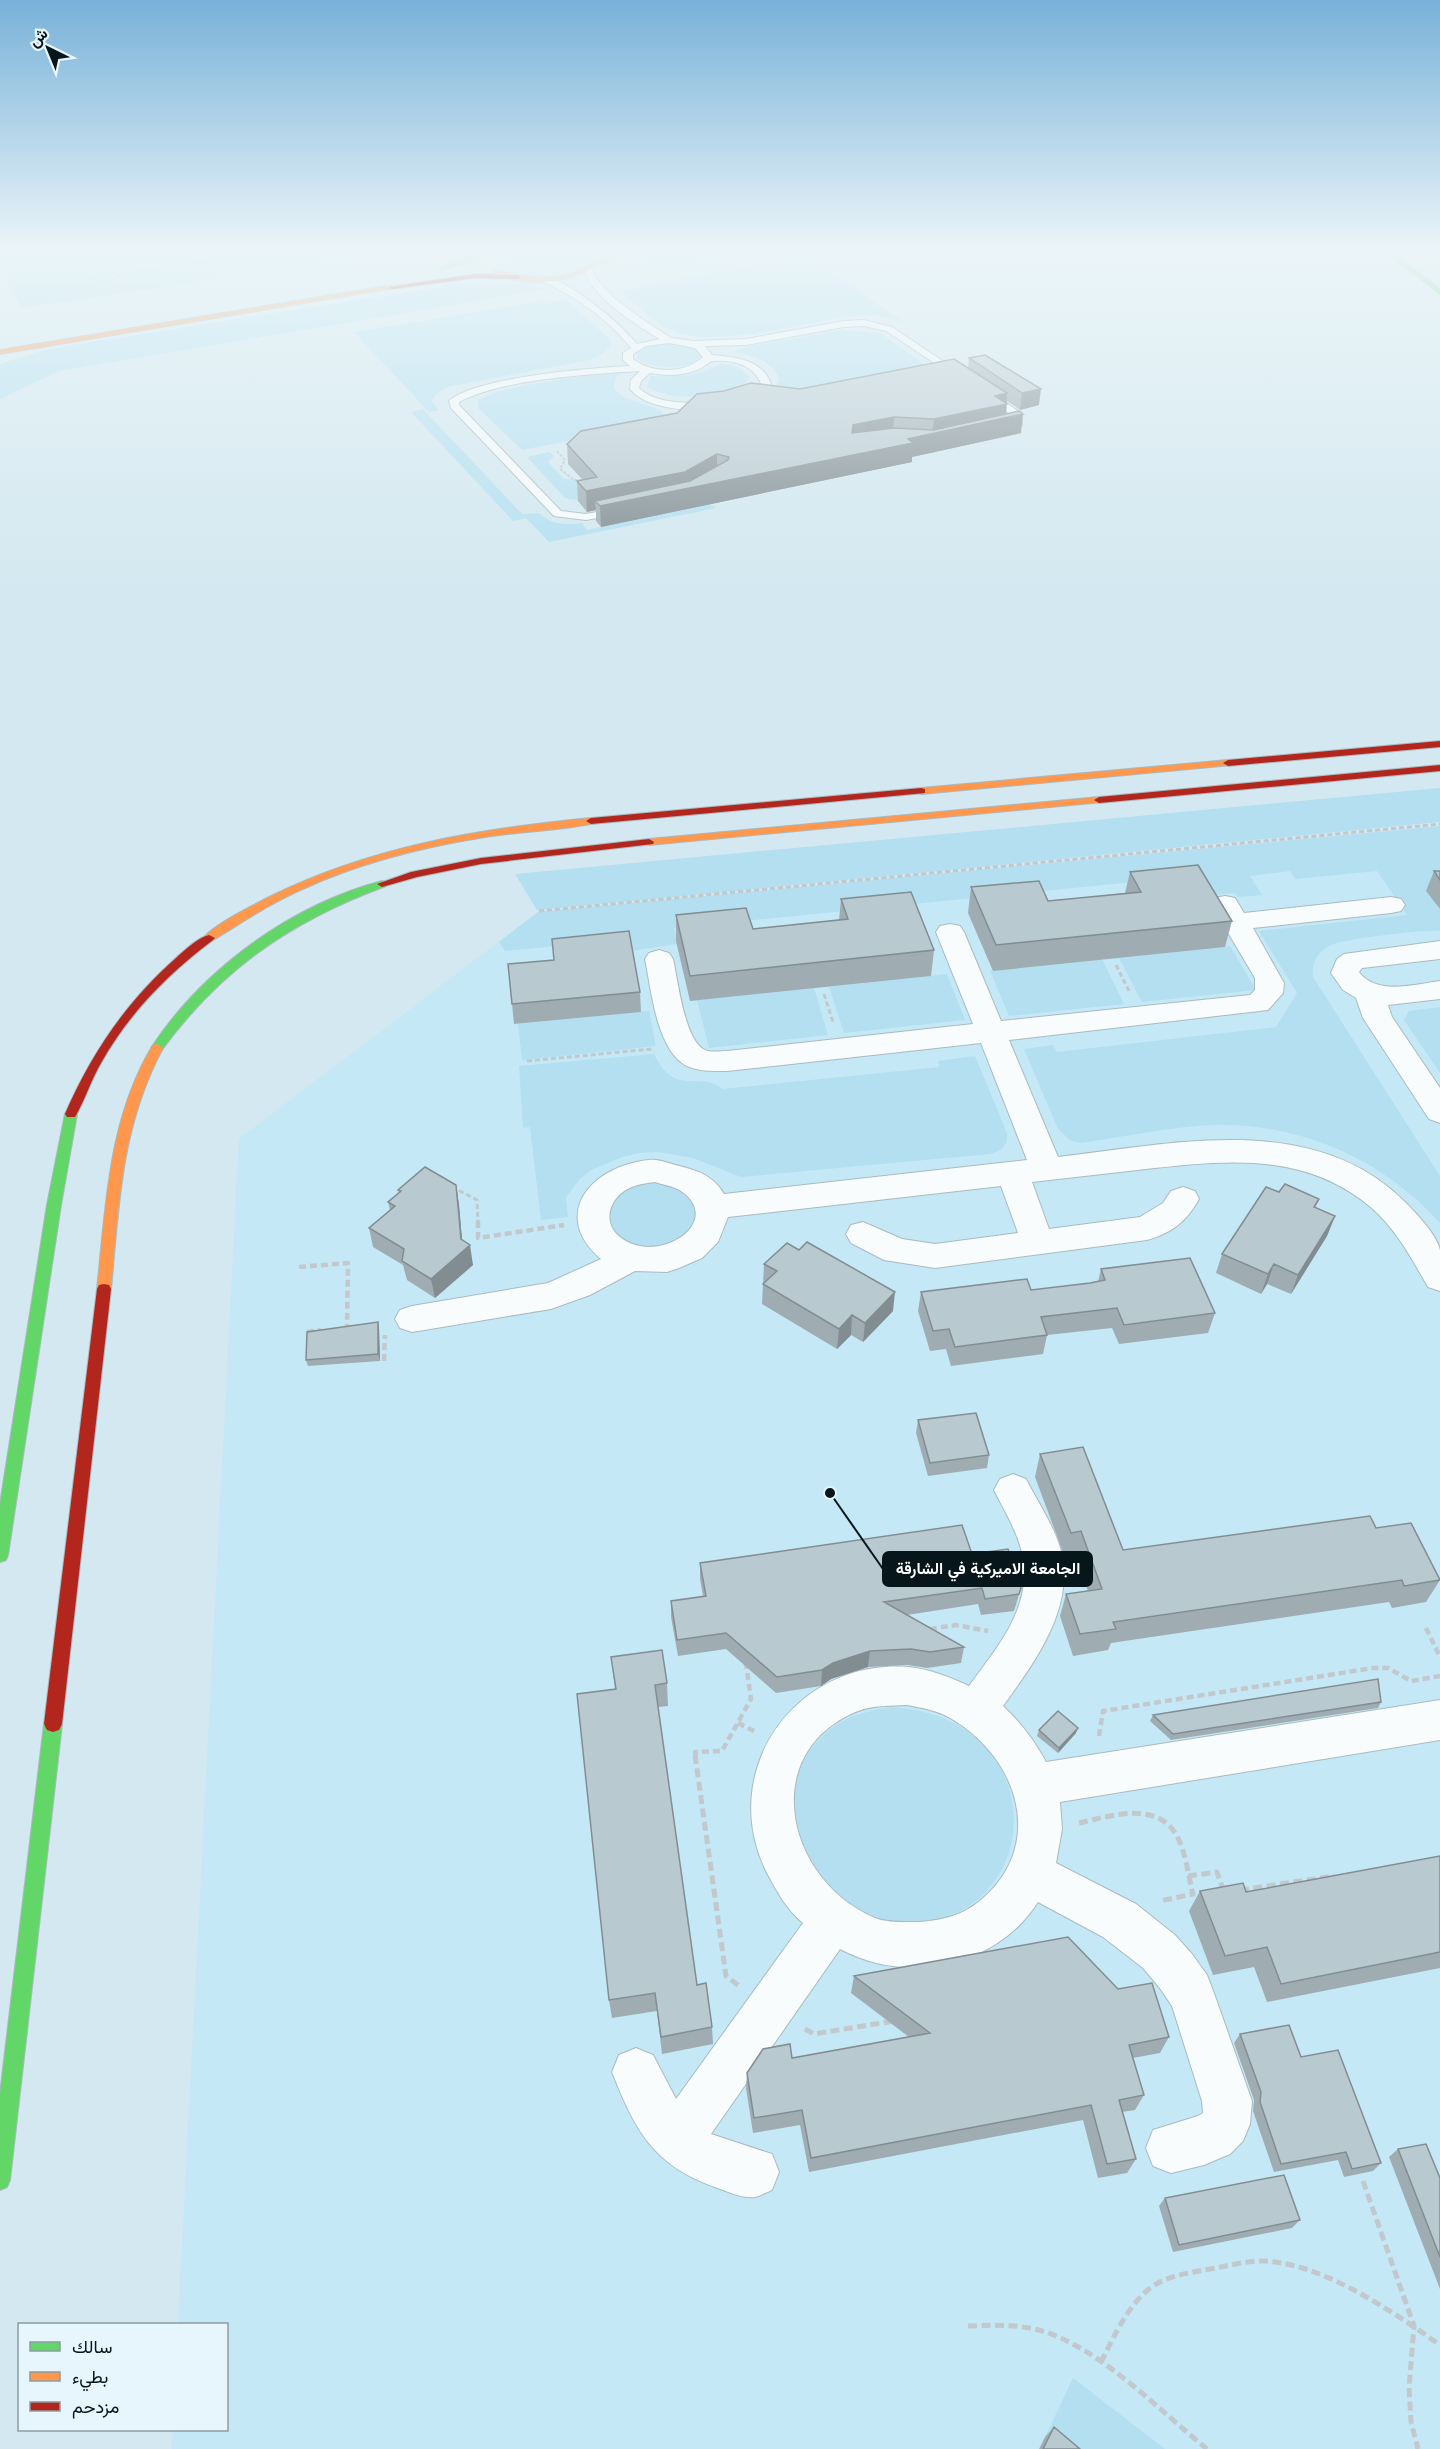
<svg xmlns="http://www.w3.org/2000/svg" width="1440" height="2449" viewBox="0 0 1440 2449" font-family="Helvetica,Vazirmatn,sans-serif">
	<style>
		.built { fill: #c4e8f6 }
		.green { fill: #b3dff1 }
		.lines { fill: none; stroke-linecap: round; stroke-linejoin: round }
		.lane-casing { stroke: #aabac0; stroke-width: 2 }
		.street-casing { stroke: #aabac0; stroke-width: 2 }
		.fast-casing { stroke: #aabac0; stroke-width: 2 }
		.slow-casing { stroke: #aabac0; stroke-width: 2 }
		.jam-casing { stroke: #aabac0; stroke-width: 2 }
		.path-far3 { stroke: #c2c8cc; stroke-width: 2; stroke-dasharray: 3 1.5; stroke-linecap: butt }
		.path-far2 { stroke: #c2c8cc; stroke-width: 3; stroke-dasharray: 5 3; stroke-linecap: butt }
		.path-far1 { stroke: #c2c8cc; stroke-width: 4.5; stroke-dasharray: 7 4; stroke-linecap: butt }
		.path { stroke: #c2c8cc; stroke-width: 5; stroke-dasharray: 9 4.5; stroke-linecap: butt }
		.lane { fill: #f8fcfd; fill-rule: evenodd }
		.street { fill: #f8fcfd; fill-rule: evenodd }
		.fast { fill: #63d668; fill-rule: evenodd }
		.slow { fill: #ff974d; fill-rule: evenodd }
		.jam { fill: #b3261e; fill-rule: evenodd }
		.wall { fill: #9fadb3 }
		.shaded-wall { fill: #828d92 }
		.building { fill: #b9c9d0; stroke: #828d92; stroke-width: 1.5 }
		.leader { fill: none; stroke: #07161b; stroke-width: 2 }
		.callout-dot { fill: #07161b; stroke: #e7f6fd; stroke-width: 2 }
		.callout { fill: #07161b; stroke: #07161b; stroke-width: 2 }
		.callout-label { font-size: 16px; text-anchor: middle; font-weight: bold; fill: #fff }
	</style>
	<rect width="100%" height="100%" fill="#d3e8f0"/>
	<!-- built -->
	<path class="built" d="M1440,826V2449H172L173,2430H226V2324H178L239,1139L538,912Z"/>
	<!-- green -->
	<path class="green" d="M0,250H416L22,308L0,273Z
		M503,250H593L597,256C586,278 504,283 495,259Z
		M665,250H781L614,278L626,264Z
		M807,257L905,323L877,315H862C808,319 721,351 671,330C652,322 636,304 620,291L638,288L637,286Z
		M480,282L516,283L547,289L59,371L0,399V364L35,353L66,346L440,287L446,283Z
		M565,300L610,339L611,345C603,355 596,358 584,361L447,387L435,395L432,402L439,410L429,412L354,332L541,301L543,304Z
		M842,330L880,333L935,372L791,399L775,388L780,379C772,360 752,356 733,351L750,346Z
		M669,342C680,344 695,343 702,353L700,358C684,371 654,369 637,359V352L646,346Z
		M722,363L739,368L750,377L744,386C711,394 678,405 647,386L651,376C676,377 701,376 722,363Z
		M620,373L615,379L614,388L623,397L660,410L670,421L522,450L478,408V401C501,385 590,374 620,373Z
		M423,409L522,514L539,513C552,525 565,525 582,523L587,530L710,504L716,508L549,542L526,518L513,521L411,412Z
		M549,452L554,456L548,462L564,479L582,480L590,503L565,498L527,457Z
		M1440,788V822L537,910L515,874Z
		M1440,826V889L1427,891L1440,909V931C1426,929 1340,939 1329,946C1316,953 1312,963 1313,977L1440,1176V1223C1384,1160 1301,1123 1216,1125C1172,1126 1124,1137 1080,1143L1070,1140L1058,1129L1024,1049L1053,1045L1057,1052L1276,1027L1297,993L1259,931L1407,915L1377,871L1295,879L1290,871L1250,876L1262,895L1238,897L1234,893L1195,897L1183,877L674,928L677,944L630,951L628,939L505,951L499,942L538,912Z
		M1230,946L1256,990L1142,1002L1119,958Z
		M1102,959L1124,1004L1009,1016L990,971Z
		M947,974L965,1020L844,1033L829,987Z
		M814,988L828,1035L709,1048L697,1000Z
		M1440,1007V1073L1404,1020L1409,1011Z
		M649,1011L656,1046L522,1060L518,1024Z
		M654,1054C675,1098 698,1070 723,1089L939,1067L938,1061L975,1056L1007,1133C1008,1146 1001,1151 990,1154L741,1177L693,1158L657,1152L639,1153L622,1157L591,1170L579,1180L566,1197L568,1217L541,1220L530,1127L523,1128L519,1066Z
		M666,1181L697,1201L698,1223L682,1241L654,1249L625,1243L607,1226C607,1220 606,1213 607,1207C612,1184 648,1182 666,1181Z
		M891,1707C917,1709 941,1714 964,1729C1037,1777 1029,1888 945,1918C911,1931 864,1920 837,1898C827,1890 809,1866 803,1855C798,1847 798,1834 796,1824C794,1817 791,1809 791,1802C792,1770 815,1736 843,1721C858,1713 874,1710 891,1707Z
		M1073,2378L1165,2449H1059L1045,2437Z"/>
	<g class="lines">
		<!-- lane casing -->
		<g class="lane-casing">
			<path id="lane" d="M586,268H592L596,278L613,297L639,317L671,338L694,341L746,339L844,321L864,320L892,327L962,374L954,376L886,331L864,326L844,327L746,345L705,346L712,355C735,357 762,359 771,384L764,393L749,401L741,399L758,389L761,384C755,365 732,359 713,361C708,362 703,368 697,370C682,376 665,376 650,373L641,381L639,388C658,406 688,401 711,405V409L708,410C683,410 647,409 630,389L631,380L640,371C591,374 501,379 459,402V405L561,511L586,514L619,508L624,511L619,514L586,520L554,516L451,408L449,401C475,377 592,368 630,366L623,360V353L631,348C607,318 574,295 539,280V276C564,275 621,324 637,344L660,339C640,328 584,292 586,268ZM669,343L695,348L703,357C685,374 652,374 633,359V354L646,346Z
				M984,392H990L1021,413L1022,425L1012,430H1004V426L1013,422V416L984,396Z"/>
		</g>
		<!-- street casing -->
		<g class="street-casing">
			<path id="street" d="M1225,896L1235,898L1244,913L1391,897L1401,899L1405,905L1401,911L1391,913L1253,928L1284,983L1283,993L1268,1010L1009,1040L1058,1157C1172,1144 1314,1110 1405,1202C1416,1213 1437,1235 1440,1250C1440,1262 1440,1278 1440,1291L1428,1287C1412,1259 1397,1231 1373,1209C1306,1151 1227,1160 1146,1169C1108,1173 1070,1178 1032,1182L1049,1229L1140,1217L1163,1203L1171,1191L1183,1187L1195,1191L1199,1199C1187,1221 1172,1233 1147,1240L935,1268L884,1260L851,1243L846,1234L851,1225L863,1222L902,1239L935,1244L1018,1233L1001,1186L728,1217L718,1242L702,1258L679,1268L667,1272L635,1271L590,1295L551,1309L412,1332L400,1328L395,1319L400,1310L412,1306L548,1283L601,1259C557,1222 580,1178 629,1164C637,1162 648,1159 656,1160C665,1161 674,1165 683,1167C700,1171 715,1178 724,1194L1027,1160L981,1043L727,1071C713,1071 694,1072 682,1063C656,1044 651,988 645,959L649,953L659,950L669,953L673,959C678,980 684,1037 703,1049C710,1053 720,1051 727,1051L973,1024L936,932L940,926L950,924L960,926L964,932L1001,1021L1250,995L1255,990V978L1211,904L1215,898ZM655,1182C663,1185 674,1186 681,1191C726,1222 657,1267 620,1237C600,1221 611,1195 632,1187C639,1184 648,1183 655,1182Z
				M1440,941V959L1362,968L1359,972C1377,996 1415,984 1440,981V999L1388,1005L1392,1017L1440,1088V1123L1429,1119L1363,1018L1356,998L1343,990L1331,973L1337,959L1344,954Z
				M1013,1474L1026,1479C1038,1503 1056,1528 1062,1555C1073,1611 1034,1663 1003,1706C1021,1723 1034,1740 1046,1762L1440,1700V1740L1060,1802L1062,1829L1056,1863L1136,1904L1175,1935L1192,1954L1207,1975L1215,1996L1252,2101L1250,2124L1243,2141L1230,2154L1204,2165L1171,2173L1153,2166L1146,2148L1153,2130L1198,2116L1203,2113L1202,2101L1172,2006L1159,1987L1143,1968L1103,1937L1038,1902C996,1968 907,1985 840,1949L711,2134L772,2154L779,2172L772,2190C767,2192 760,2196 755,2197C743,2199 726,2191 715,2187C653,2165 635,2130 612,2072L619,2055L636,2048L653,2055L676,2099L803,1923C786,1909 776,1890 766,1871C717,1770 796,1659 908,1667C929,1669 950,1677 969,1686C998,1646 1034,1606 1022,1553C1017,1531 1004,1510 994,1490L1000,1479ZM907,1705C922,1708 937,1710 950,1718C1017,1756 1047,1843 982,1899C964,1915 944,1920 920,1922C906,1922 888,1923 875,1918C786,1881 756,1752 858,1711C873,1705 890,1706 907,1705Z"/>
		</g>
		<!-- fast casing -->
		<g class="fast-casing">
			<path id="fast" d="M486,250H494L469,262L443,270L440,268Z
				M632,250H640L603,263L598,262Z
				M1382,250H1389L1440,289V294Z
				M382,881L386,882V886C291,921 221,969 161,1051H153L151,1048C203,969 291,905 382,881Z
				M71,1110L77,1114L61,1205L8,1555L6,1560L0,1562V1504L47,1205L65,1114Z
				M53,1716L59,1718L62,1724L10,2180L7,2187L0,2190V2094L44,1724L47,1718Z"/>
		</g>
		<!-- slow casing -->
		<g class="slow-casing">
			<path id="slow" d="M595,250H601L605,258C579,284 525,289 493,272L496,270C532,279 571,284 600,257Z
				M392,285L394,288L0,354V350Z
				M1228,760L1232,761V765L921,794L916,791L921,788Z
				M1099,797L1103,798V802L649,845L644,842L649,839Z
				M591,818L596,821L595,823C559,831 521,831 485,837C423,847 362,862 305,888C272,902 243,922 213,940L209,941L203,938C217,923 247,909 265,899C368,847 477,829 591,818Z
				M157,1044L163,1048C121,1126 119,1203 111,1289L109,1293H99L97,1289C106,1206 108,1119 153,1045Z"/>
		</g>
		<!-- jam casing -->
		<g class="jam-casing">
			<path id="jam" d="M475,274L518,275L521,277L518,279L475,278L392,289L389,287Z
				M1440,741V747L1228,766L1223,763L1228,760Z
				M1440,765V771L1099,803L1094,800L1099,797Z
				M921,788L925,789V793L591,824L586,821L591,818Z
				M649,839L654,842L653,844L481,864L417,877L382,887L377,884L411,872L481,858Z
				M209,935L215,938L213,940C168,974 129,1013 101,1063C91,1080 85,1100 75,1117H67L65,1114C91,1054 126,1002 176,958C185,950 197,938 209,935Z
				M104,1284L109,1285L111,1289L62,1724L59,1730L53,1732L47,1730L44,1724L97,1289L99,1285Z"/>
		</g>
		<!-- path-far3 -->
		<path class="path-far3" d="M86,250L103,272
			M1430,256L1440,257
			M110,272L117,273L120,277L104,282L91,278L97,274Z
			M120,275L285,250
			M557,451L565,460L560,469L574,480L584,481"/>
		<!-- path-far2 -->
		<path class="path-far2" d="M539,911L1440,824
			M1116,965L1129,991
			M824,994L833,1022
			M527,1061L652,1049
			M452,1187L477,1200L478,1222"/>
		<!-- path-far1 -->
		<path class="path-far1" d="M478,1221V1238L564,1225
			M299,1267L348,1263L347,1327
			M307,1332L321,1330
			M384,1361L385,1335
			M1426,1628L1440,1657
			M930,1629L956,1625L988,1631
			M738,1723L756,1732
			M1099,1736L1103,1711L1373,1668H1388L1411,1681L1440,1676
			M696,1756L695,1752L722,1751L751,1699L746,1664"/>
		<!-- path -->
		<path class="path" d="M695,1755L726,1976L739,1986
			M1079,1823C1111,1816 1157,1800 1177,1836C1186,1853 1188,1875 1193,1894L1160,1901
			M1188,1876L1217,1872L1223,1889
			M1240,1890L1334,1876
			M805,2029L814,2034L894,2021
			M1363,2181L1414,2326L1409,2388L1411,2422L1418,2449
			M968,2326C993,2325 1018,2324 1042,2331C1100,2348 1160,2411 1207,2449
			M1101,2362C1114,2337 1126,2308 1149,2289C1165,2276 1185,2274 1204,2270C1224,2267 1244,2261 1263,2261C1323,2263 1393,2312 1440,2345"/>
		<!-- lane -->
		<use href="#lane" class="lane"/>
		<!-- street -->
		<use href="#street" class="street"/>
		<!-- fast -->
		<use href="#fast" class="fast"/>
		<!-- slow -->
		<use href="#slow" class="slow"/>
		<!-- jam -->
		<use href="#jam" class="jam"/>
	</g>
	<!-- wall -->
	<path class="wall" d="M969,358L1039,405L1020,410L1007,401L1006,414L1021,433L912,457V462L601,527L596,521V510L587,512L578,501L577,481L583,480L568,464L567,444L677,413L800,389L968,368Z
		M1434,871H1440V909L1426,891Z
		M1130,872L1232,921L1225,947L993,971L968,913L971,887L1048,901L1125,893Z
		M841,899L934,950L931,976L690,1001L676,941V915L753,929L839,920Z
		M552,939L640,992L641,1012L514,1024L512,1004L554,960Z
		M456,1185L459,1205L462,1240L473,1265L435,1298L407,1280L403,1265L373,1247L369,1228L390,1210L388,1202L399,1193L398,1190Z
		M1279,1192L1319,1199L1315,1208L1335,1216L1327,1236L1291,1294L1267,1284L1261,1294L1216,1273L1222,1254Z
		M764,1264L893,1311L863,1342L851,1335L837,1349L762,1304Z
		M1101,1269L1215,1313L1208,1333L1119,1344L1112,1328L1047,1335L1043,1354L951,1366L946,1349L930,1351L918,1311L921,1292L1031,1290L1090,1283L1098,1282Z
		M378,1322L379,1328L380,1361L308,1366L306,1360Z
		M918,1420L989,1455L987,1468L928,1476L916,1433Z
		M1040,1454L1123,1550L1376,1528L1440,1580L1426,1602L1392,1608L1389,1602L1111,1643L1108,1650L1073,1656L1060,1616L1066,1594L1088,1591L1075,1554L1064,1555L1035,1477Z
		M972,1554L1021,1588L1014,1611L981,1615L978,1604L907,1615L964,1647L961,1663L927,1668L908,1665L868,1667L831,1679L821,1686L776,1693L726,1649L678,1656L671,1617V1601L703,1596L700,1579V1563Z
		M611,1657L667,1683L668,1706L658,1707L697,1985L712,2027L713,2044L662,2054L657,2011L612,2018L609,2000L615,1689Z
		M1381,1702L1378,1708L1171,1740L1150,1721L1153,1715Z
		M1039,1730L1076,1733L1058,1753L1037,1736Z
		M1440,1856V1968L1267,2002L1254,1967L1213,1975L1189,1911L1200,1891L1246,1892Z
		M854,1976L1118,1989L1169,2037L1160,2053L1133,2058L1144,2095L1135,2110L1122,2112L1136,2159L1127,2173L1098,2178L1083,2120L809,2172L800,2125L753,2133L746,2088L747,2073L792,2058L909,2037L851,1993Z
		M1240,2034L1301,2057L1381,2163L1373,2171L1344,2177L1338,2160L1274,2172L1253,2111L1254,2100L1234,2043Z
		M1398,2149L1440,2178V2289L1389,2157Z
		M1165,2198L1300,2220L1292,2228L1173,2252L1159,2206Z
		M1054,2427L1080,2449H1039L1045,2437Z"/>
	<!-- shaded-wall -->
	<path class="shaded-wall" d="M1041,389L1039,405L1020,410L1022,393Z
		M1007,393L1006,418L1023,414L1021,433L912,457V462L601,527L600,506L595,501L596,510L587,512L586,491L717,454V474L908,439L932,433L934,419L995,396Z
		M894,417L893,437L852,433L853,425Z
		M456,1185L459,1205L463,1251L470,1245L473,1265L435,1298L431,1279L461,1239Z
		M1335,1216L1327,1236L1291,1294L1298,1275Z
		M1274,1264L1267,1284L1261,1294L1268,1274Z
		M895,1292L893,1311L863,1342L865,1323Z
		M852,1315L851,1335L837,1349L839,1329Z
		M378,1322L379,1328L380,1361L378,1354Z
		M870,1651L868,1667L831,1679L821,1686L822,1670L833,1663Z
		M1078,1728L1076,1733L1058,1753L1059,1748Z"/>
	<!-- building -->
	<path class="building" d="M985,355L1041,389L1022,393L969,358Z
		M954,359L1007,393L995,396L1007,404L934,419L894,417L853,425L852,433L895,428L934,430L1019,411L1023,414L908,439L913,443L600,506L595,501L690,481L728,460L729,457L717,454L685,472L586,491L577,481L597,477L567,444L581,431L677,413L697,394L724,391L751,383L800,389Z
		M1198,865L1232,921L996,945L971,887L1039,881L1048,901L1141,892L1130,872Z
		M1434,871H1440V880Z
		M911,892L934,950L690,976L676,915L746,908L753,929L848,919L841,899Z
		M629,931L640,992L512,1004L508,964L554,960L552,939Z
		M425,1167L456,1185L461,1239L470,1245L431,1279L402,1261L404,1249L369,1228L395,1206L388,1202L401,1191L398,1190Z
		M1285,1184L1319,1199L1314,1207L1335,1216L1298,1275L1274,1264L1268,1274L1222,1254L1266,1187L1279,1192Z
		M807,1242L895,1292L865,1323L852,1315L839,1329L763,1284L777,1271L764,1264L787,1243L799,1250Z
		M1190,1258L1215,1313L1124,1325L1117,1308L1041,1317L1047,1335L955,1347L949,1329L933,1331L921,1292L1027,1279L1031,1290L1090,1283L1105,1280L1101,1269Z
		M378,1322V1354L306,1360L307,1332Z
		M976,1413L989,1455L930,1463L918,1420Z
		M1083,1447L1123,1550L1370,1516L1376,1528L1411,1523L1440,1580L1404,1586L1402,1580L1113,1622L1116,1629L1080,1634L1066,1594L1102,1589L1081,1531L1071,1533L1040,1454Z
		M962,1525L972,1554L1008,1549L1021,1588L1019,1594L985,1599L982,1588L884,1602L964,1647L930,1652L911,1649L870,1651L833,1663L822,1670L777,1677L726,1633L677,1640L671,1601L706,1596L700,1563Z
		M662,1650L667,1683L655,1685L697,1985L706,1983L712,2027L661,2037L655,1993L609,2000L577,1694L616,1689L611,1657Z
		M1378,1679L1381,1702L1173,1734L1153,1715Z
		M1058,1711L1078,1728L1059,1748L1039,1730Z
		M1440,1856V1952L1281,1984L1267,1947L1225,1956L1200,1891L1243,1883L1246,1892Z
		M1068,1937L1118,1989L1152,1983L1169,2037L1129,2045L1144,2095L1119,2100L1136,2159L1107,2164L1091,2105L811,2158L802,2110L754,2118L747,2073L763,2049L790,2044L792,2058L930,2033L854,1976Z
		M1289,2025L1301,2057L1338,2050L1381,2163L1352,2169L1346,2152L1281,2164L1260,2102L1261,2092L1240,2034Z
		M1426,2144L1440,2178V2257L1398,2149Z
		M1284,2175L1300,2220L1179,2245L1165,2198Z
		M1054,2427L1080,2449H1043Z"/>
	<!-- sky -->
	<linearGradient id="sky" x2="0" y2="1"><stop stop-color="#78b1d9"/><stop offset="0.42" stop-color="#ebf5f8"/><stop offset="1" stop-color="#ebf5f8" stop-opacity="0"/></linearGradient>
	<rect width="1440" height="593" fill="url(#sky)"/>
	<!-- callouts -->
	<path class="leader" d="M830 1493L883 1569"/>
	<circle class="callout-dot" cx="830" cy="1493" r="6"/>
	<rect class="callout" x="883" y="1552" width="209" height="34" rx="6"/>
	<g class="callout-label">
		<text x="988" y="1574">الجامعة الاميركية في الشارقة</text>
	</g>
	<!-- legend -->
	<rect x="18" y="2323" width="210" height="108" fill="#e7f6fd" stroke="#8d9ca3" stroke-width="1.5"/>
	<rect x="30" y="2342" width="30" height="9" fill="#63d668" stroke="#8d9ca3" stroke-width="1.5"/>
	<text x="72" y="2353" font-size="18" fill="#07161b">سالك</text>
	<rect x="30" y="2372" width="30" height="9" fill="#ff974d" stroke="#8d9ca3" stroke-width="1.5"/>
	<text x="72" y="2383" font-size="18" fill="#07161b">بطيء</text>
	<rect x="30" y="2402" width="30" height="9" fill="#b3261e" stroke="#8d9ca3" stroke-width="1.5"/>
	<text x="72" y="2413" font-size="18" fill="#07161b">مزدحم</text>
	<!-- north arrow -->
	<g transform="translate(48 48) rotate(317)" stroke="#e7f6fd" stroke-width="4.5" paint-order="stroke">
	<path d="M0-4.5L10 22L0 15L-10 22Z" fill="#07161b"/>
	<text y="-9" font-size="16" font-weight="bold" text-anchor="middle" fill="#07161b">ش</text>
	</g>
</svg>
